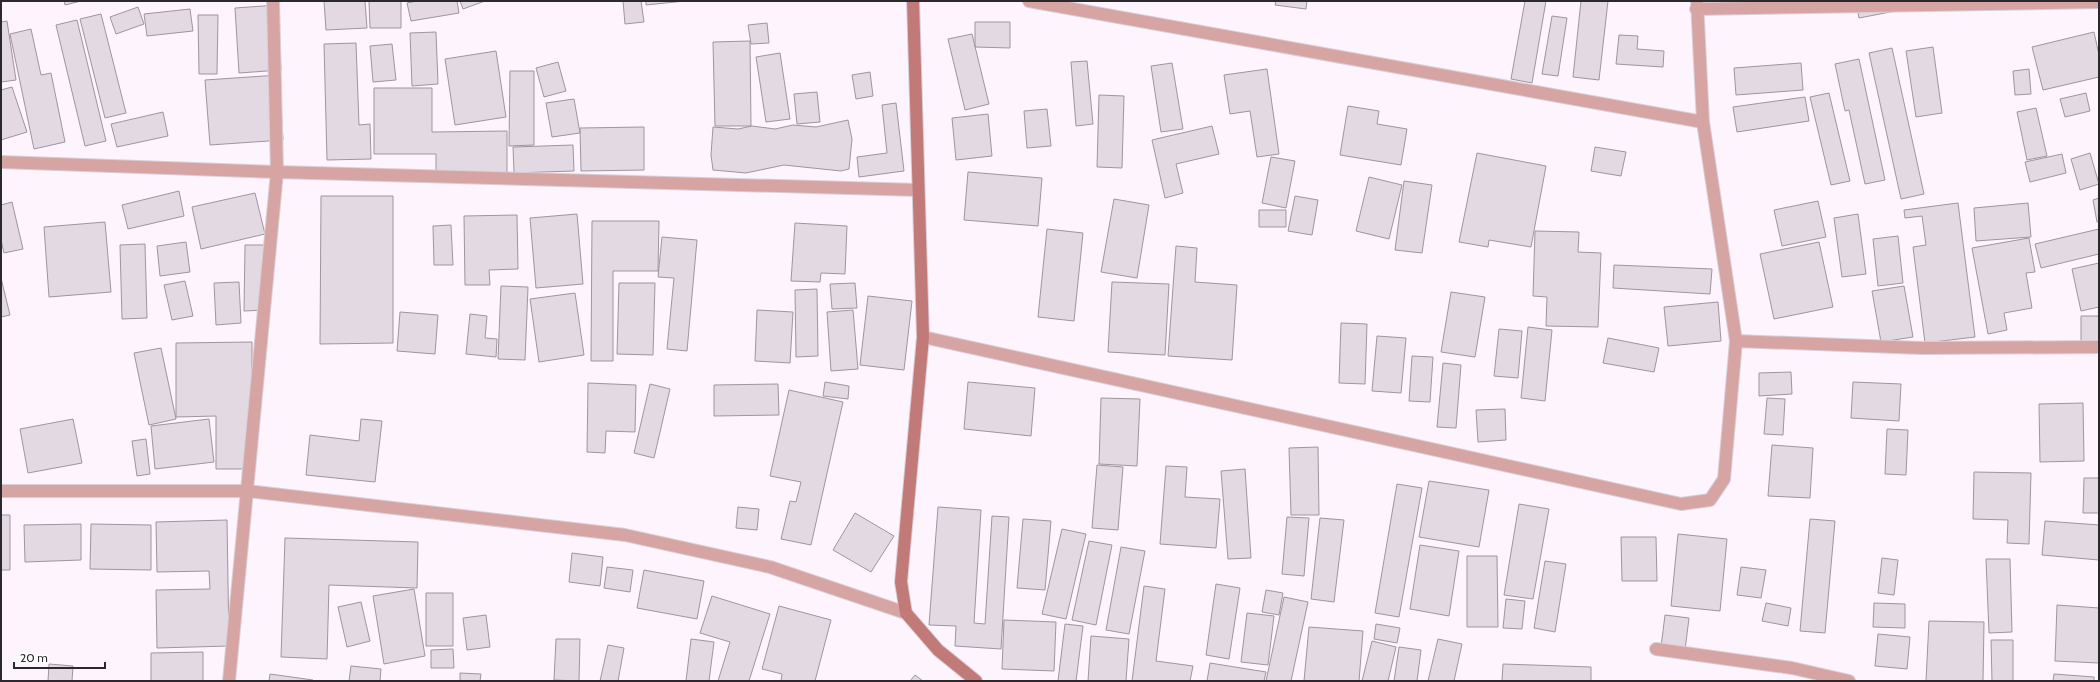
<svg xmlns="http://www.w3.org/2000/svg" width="2100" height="682" viewBox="0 0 2100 682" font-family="Cabin,sans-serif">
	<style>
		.building { fill: #e2d9e2; stroke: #9e959f }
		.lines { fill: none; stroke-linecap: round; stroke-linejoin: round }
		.street-casing { stroke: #d8cfd8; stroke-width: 14 }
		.secondary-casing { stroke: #d8cfd8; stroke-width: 14 }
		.street { stroke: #d6a4a2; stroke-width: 12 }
		.secondary { stroke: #c27a78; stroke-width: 12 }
	</style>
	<rect width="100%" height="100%" fill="#fef4fe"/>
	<!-- building -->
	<path class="building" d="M64,1H81L65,5Z
		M324,1H365L367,28L326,30Z
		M369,1H401V28H370Z
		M417,1H457L459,13L411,21L407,3Z
		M460,1H485L463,9Z
		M623,1H641L644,22L625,24Z
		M646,1H685L646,5Z
		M1276,1H1307L1306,9L1275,5Z
		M1525,1H1546L1532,83L1511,79Z
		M1581,1H1608L1599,80L1573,77Z
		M1856,1L1906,9L1859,18Z
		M278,5L281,70L239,73L235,8Z
		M138,7L144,24L116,34L110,17Z
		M190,9L193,31L147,36L144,14Z
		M101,14L126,113L105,118L80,19Z
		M198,15H218L217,74H199Z
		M1552,16L1567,18L1558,76L1542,74Z
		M77,20L106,141L85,146L56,25Z
		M7,21L16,80L1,82V22Z
		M975,22H1010V48L975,47Z
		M767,23L769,43L751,44L748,25Z
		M31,29L41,75L51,73L65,142L34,149L10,34Z
		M436,32L438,84L412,86L410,33Z
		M2094,32L2099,55V77L2043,90L2032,47Z
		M972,34L989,104L965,110L948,39Z
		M1619,35L1638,36L1637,49L1664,51L1663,67L1616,64Z
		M750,41L751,126H715L713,42Z
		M356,43L359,125L370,124L371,159L327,160L324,44Z
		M392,44L396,80L373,82L370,46Z
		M1933,47L1942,113L1916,117L1906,51Z
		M1892,48L1924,194L1901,199L1869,53Z
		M496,51L506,117L455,125L445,59Z
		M780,53L790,119L766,122L756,57Z
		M1859,59L1885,180L1865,184L1849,110L1845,111L1835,64Z
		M1087,61L1093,124L1076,126L1071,62Z
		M558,62L566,91L544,97L536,68Z
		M1172,63L1183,129L1161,132L1151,66Z
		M1801,63L1803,90L1736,95L1734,68Z
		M1267,69L1279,154L1257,157L1250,111L1230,114L1224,75Z
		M2029,69L2031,94L2015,95L2013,71Z
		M510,71H534V145L509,146Z
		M870,72L873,96L856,99L852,75Z
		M279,75L283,140L210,145L205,80Z
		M12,87L27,132L1,140V90Z
		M374,88H432V132L507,131V175L436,176V154H374Z
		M817,92L820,122L797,124L794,94Z
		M1829,93L1850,181L1831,185L1810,97Z
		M2086,93L2090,111L2065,117L2060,99Z
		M1099,95L1124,96L1122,168L1097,167Z
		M1805,97L1809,121L1737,132L1733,107Z
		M574,99L580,133L552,137L546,103Z
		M896,103L904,171L859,177L857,157L887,153L882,105Z
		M1348,106L1379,111L1377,124L1407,129L1401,165L1340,155Z
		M2036,108L2047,156L2027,160L2017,112Z
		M1047,109L1051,146L1027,148L1024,111Z
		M163,112L168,136L117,147L111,124Z
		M988,114L992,156L956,160L952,118Z
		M848,120L852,139L849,169L841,171L784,165L746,173L713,170L711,155L713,127L738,129L752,126L775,129L793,125L816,127Z
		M1212,126L1219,154L1176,164L1183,193L1165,198L1152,140Z
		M644,127V170L581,171L580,128Z
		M573,145L574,171L514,173L513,147Z
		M1595,147L1626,152L1621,176L1591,171Z
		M1477,153L1546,166L1531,247L1489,240L1488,247L1459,242Z
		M2090,153L2099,184L2080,190L2071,159Z
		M2062,154L2066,173L2030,182L2025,162Z
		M1271,157L1295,161L1286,208L1262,203Z
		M968,172L1042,178L1038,226L964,220Z
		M1369,177L1402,185L1389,239L1356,231Z
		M1404,181L1432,185L1422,253L1395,250Z
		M179,191L184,216L128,229L122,205Z
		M255,193L265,234L201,249L192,207Z
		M321,196H393V343L320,344Z
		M1295,196L1318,200L1312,235L1288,231Z
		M2099,198V222H2097L2093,200Z
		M1114,199L1149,205L1137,278L1101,272Z
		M1818,201L1826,237L1782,246L1774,210Z
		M12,202L23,249L4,253L1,240V205Z
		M1958,203L1975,337L1925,343L1913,247L1926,245L1922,216L1905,218L1904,210Z
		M2028,203L2031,237L1976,241L1974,208Z
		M1259,210H1286V227H1259Z
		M577,214L583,284L536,288L530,218Z
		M1858,214L1866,274L1842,277L1834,218Z
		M517,215L518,269L489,270L490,285H465L464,216Z
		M592,221H659L658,271H613V361H591Z
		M105,222L111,292L49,297L44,227Z
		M795,223L847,226L845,274L821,273L820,282L791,281Z
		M451,225L453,265H434L433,226Z
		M1047,229L1083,233L1074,321L1038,317Z
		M2099,229V254L2041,268L2035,244Z
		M1535,231L1579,232L1578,252L1601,253L1598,327L1546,326L1547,297L1533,296Z
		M1898,236L1903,283L1878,286L1873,239Z
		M662,237L697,240L687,351L667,349L674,278L658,277Z
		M2029,238L2035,272L2026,273L2032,308L2004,313L2007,330L1988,334L1972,248Z
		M186,242L190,272L160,276L157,246Z
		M1819,242L1833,307L1774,319L1760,254Z
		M145,244L147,318L122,319L120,245Z
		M245,245H266V310L244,311Z
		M1176,246L1197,248L1195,282L1237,285L1232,360L1168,356Z
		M2099,263V307L2081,311L2072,269Z
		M1614,265L1712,269L1710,294L1613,288Z
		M1,278L10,315L1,317Z
		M185,281L193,316L172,320L164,285Z
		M239,282L241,323L216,325L214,283Z
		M1112,282L1169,284L1165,355L1108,352Z
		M619,283H655L653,355L617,354Z
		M855,283L857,308L832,309L830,284Z
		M501,286L528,287L525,360L498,359Z
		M1904,286L1913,337L1881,342L1872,291Z
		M817,289L818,356L796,357L795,290Z
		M1451,292L1485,297L1475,357L1441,352Z
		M575,293L584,355L539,362L530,299Z
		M868,296L912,301L904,370L860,365Z
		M1718,302L1721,341L1668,346L1664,307Z
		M757,310L793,312L790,363L755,361Z
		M853,310L858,369L831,371L827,312Z
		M400,312L438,315L435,354L397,351Z
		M470,314L487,316L485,338L497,339L496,357L466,354Z
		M2081,316H2099V346L2081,347Z
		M1341,323L1367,324L1365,384L1339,383Z
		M1528,327L1552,330L1545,401L1521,398Z
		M1499,329L1522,331L1518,378L1494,376Z
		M1377,336L1406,338L1401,393L1372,391Z
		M1608,338L1659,348L1654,372L1603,363Z
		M252,342V469H216V416L176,417V343Z
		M161,348L176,419L149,425L134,353Z
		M1412,356L1433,357L1430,402L1409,401Z
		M1443,363L1461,365L1456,428L1437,427Z
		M1791,372L1792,394L1759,396V373Z
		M825,382L849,386L848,399L823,396Z
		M968,382L1035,388L1031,436L964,429Z
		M1853,382L1901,384L1899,421L1851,418Z
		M588,383L636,385L635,432L606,431L605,453L587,452Z
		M650,384L670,389L654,458L634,453Z
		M778,384L779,415L714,416V385Z
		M789,390L843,402L811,545L781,539L790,501L796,502L801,482L770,476Z
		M1101,398L1140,399L1137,466L1099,464Z
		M1767,398L1785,399L1783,435L1764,434Z
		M2083,403L2084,461L2040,462L2039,404Z
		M1505,409L1506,440L1478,442L1476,410Z
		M73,419L82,463L28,473L20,429Z
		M209,419L214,462L155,469L151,426Z
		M361,419L382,421L375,482L306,475L310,435L359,441Z
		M1887,429L1908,430L1906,475L1885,474Z
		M146,439L150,474L137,476L132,441Z
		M1772,445L1813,448L1810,498L1768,496Z
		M1318,447L1319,515H1291L1289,448Z
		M1097,465L1123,467L1118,530L1092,528Z
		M1166,466L1187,467L1185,497L1220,499L1216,548L1160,544Z
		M1245,469L1251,558L1228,559L1221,471Z
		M1974,472L2031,473L2029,544L2007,543L2008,520L1973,519Z
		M2084,478H2099V513H2083Z
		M1429,481L1489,490L1479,547L1419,537Z
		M1397,484L1422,488L1399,617L1375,613Z
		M1519,504L1549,509L1533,599L1504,595Z
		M738,507L759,509L757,530L736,528Z
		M938,507L981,510L974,623L985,624L992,516L1009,517L1001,649L955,646L956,626L929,625Z
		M855,513L894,536L871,572L833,550Z
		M1,515H10V570H1Z
		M1287,517L1309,518L1304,576L1282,574Z
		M1320,518L1344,520L1334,602L1311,599Z
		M1023,519L1051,521L1045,590L1017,588Z
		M1810,519L1835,521L1825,633L1800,631Z
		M227,520L229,646L157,648L156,590L210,589L209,571L157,572L156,522Z
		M2045,521L2099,525V560L2042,555Z
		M81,524V560L25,562L24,525Z
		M91,524L151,525V570L90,569Z
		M1062,529L1086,534L1066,619L1042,614Z
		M1678,534L1727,539L1720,611L1671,606Z
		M1621,537H1656L1657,581H1622Z
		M285,538L418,542L417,588L329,585L327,659L281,657Z
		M1089,541L1112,545L1096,625L1072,620Z
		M1420,545L1459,551L1449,616L1410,609Z
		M1121,547L1145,551L1129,634L1106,630Z
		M572,553L603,557L600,586L569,582Z
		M1467,556H1497L1498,627H1467Z
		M1882,558L1898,560L1894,595L1878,593Z
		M1986,559H2010L2012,632L1989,633Z
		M1545,561L1566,564L1555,632L1534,628Z
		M607,567L633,570L630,592L604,588Z
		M1741,567L1766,570L1761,598L1737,595Z
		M644,570L704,581L697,619L637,608Z
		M1216,584L1240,588L1229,659L1206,655Z
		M1144,586L1165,589L1156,661L1193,666L1190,681H1132Z
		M414,589L425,656L384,664L373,596Z
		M1266,590L1283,593L1279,615L1262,612Z
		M426,593H453V646H426Z
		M712,596L770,614L749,681H718L730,642L700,633Z
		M1284,597L1308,602L1291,681H1266Z
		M1506,599L1525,601L1522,629L1503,628Z
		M361,602L370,641L347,647L338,607Z
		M1766,603L1791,608L1788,626L1762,621Z
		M1874,603L1905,604V628L1873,627Z
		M2057,605L2099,608V663L2055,661Z
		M779,606L831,620L815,681H781L782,674L762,669Z
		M1247,613L1274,616L1268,665L1241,662Z
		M486,615L490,647L467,650L463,618Z
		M1665,615L1689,618L1685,650L1661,647Z
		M1004,620L1056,622L1054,671L1002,669Z
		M1929,621L1984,622L1983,681H1926Z
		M1065,624L1083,626L1076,681H1058Z
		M1376,624L1400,628L1397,643L1374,639Z
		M1309,627L1363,631L1359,681H1304Z
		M1878,634L1910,637L1907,669L1875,666Z
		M1091,636L1129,639L1126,681H1088Z
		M556,639H580L579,681L554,680Z
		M691,639L714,642L709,681H686Z
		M1438,639L1462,644L1454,681H1428Z
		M1991,640H2013V681H1992Z
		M1372,641L1396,647L1388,681H1362Z
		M608,645L624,648L618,681H600Z
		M1399,647L1421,650L1417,681H1394Z
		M453,649L454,668H431V650Z
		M203,652V681H151V653Z
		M1210,663L1266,672L1264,681H1207Z
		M49,664L73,666L72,681H48Z
		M1503,664L1591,667V681H1502Z
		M351,666L381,669L380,681H349Z
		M460,673L481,674L480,681H460Z
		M270,674L313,680L312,681H269Z
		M2054,674L2094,677V681H2053Z
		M915,675L923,681H910Z"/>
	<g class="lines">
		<!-- street casing -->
		<g class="street-casing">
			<path id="street" d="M1029,1L1703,122
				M1696,9L2099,2
				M1,162L277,172L918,190
				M923,337L1681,504L1710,500L1724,479L1736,341L1703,122L1697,1
				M1736,341L1921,348L2099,347
				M1,491H248L625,535L770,567L906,613
				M1656,649L1792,668L1849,681
				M229,681L277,172L273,1"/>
		</g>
		<!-- secondary casing -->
		<g class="secondary-casing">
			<path id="secondary" d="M913,1L923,337L901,582L906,613L938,650L976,681"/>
		</g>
		<!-- street -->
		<use href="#street" class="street"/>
		<!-- secondary -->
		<use href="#secondary" class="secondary"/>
	</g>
	<!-- border -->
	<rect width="2100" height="682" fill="none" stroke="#2c292c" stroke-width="4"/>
	<!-- scale -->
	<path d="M14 662v6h91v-6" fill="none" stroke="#2c292c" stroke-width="2"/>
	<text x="20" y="662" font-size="12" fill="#2c292c" stroke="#ffffff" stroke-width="3" paint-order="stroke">20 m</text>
</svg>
